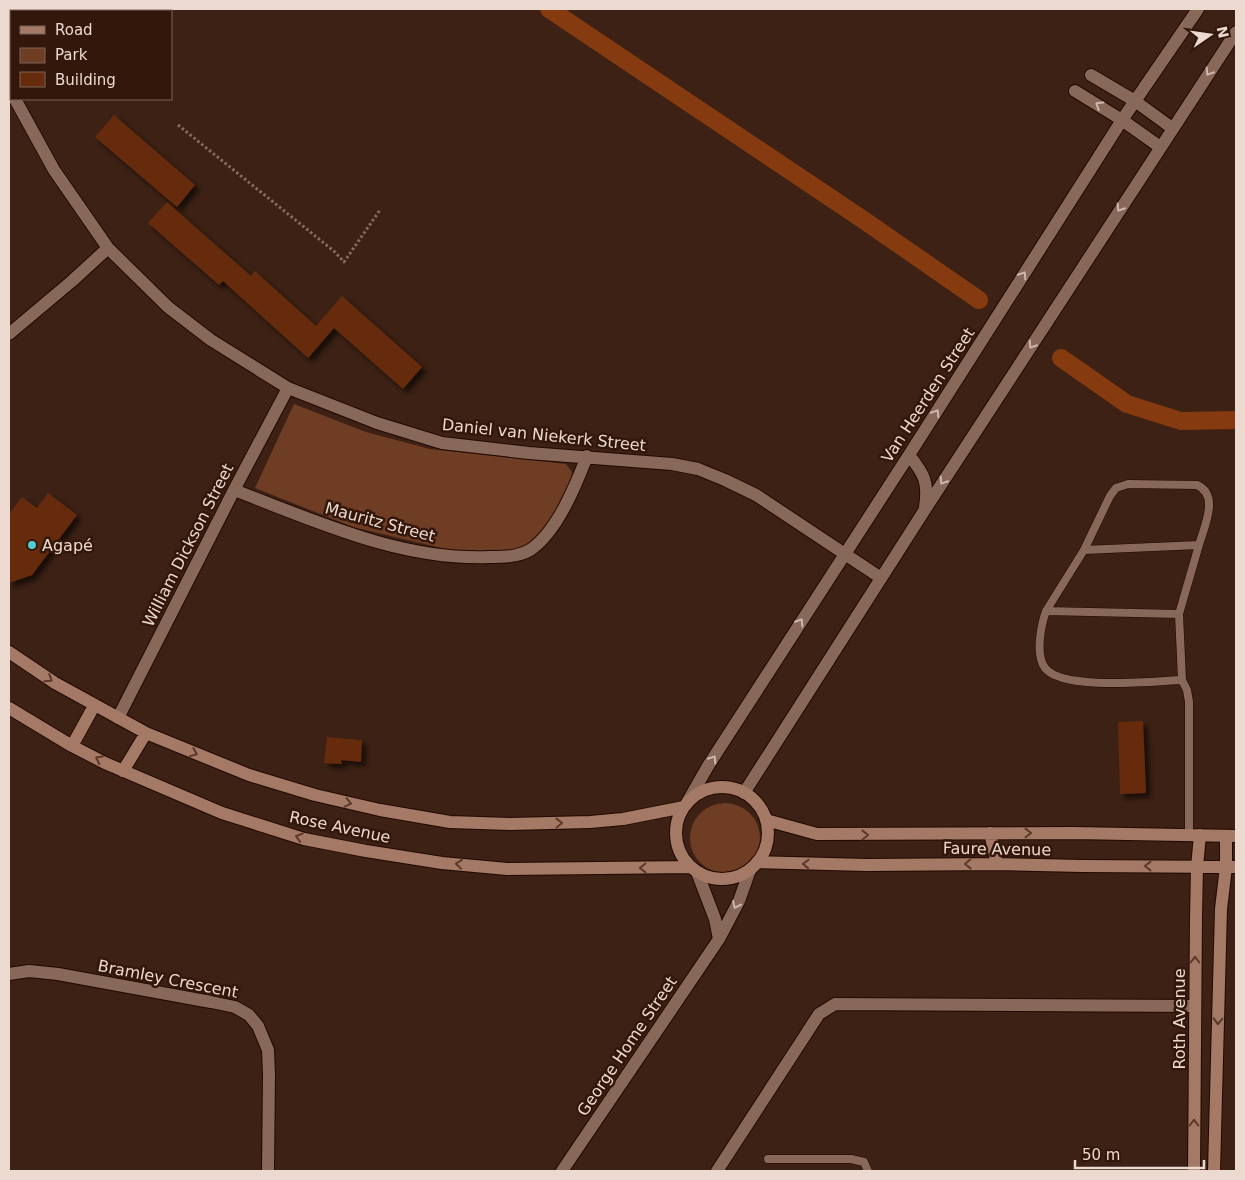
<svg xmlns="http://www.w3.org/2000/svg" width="1245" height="1180" viewBox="0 0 1245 1180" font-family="'DejaVu Sans',sans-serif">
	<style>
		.green { fill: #6f3c24 }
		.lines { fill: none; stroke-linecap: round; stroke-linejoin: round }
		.canal { stroke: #863a0f; stroke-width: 18 }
		.building { fill: #662c0c; filter: url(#shadow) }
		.lane-casing { stroke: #220901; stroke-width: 9 }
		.street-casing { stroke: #220901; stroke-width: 14 }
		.secondary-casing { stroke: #220901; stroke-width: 14 }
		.path { stroke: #846c61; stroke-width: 3; stroke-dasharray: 2.5 2.5; stroke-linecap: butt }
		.lane { stroke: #886859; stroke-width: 8 }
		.street { stroke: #886859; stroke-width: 12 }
		.secondary { stroke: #a47965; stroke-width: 12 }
		.oneway { stroke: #ceb7ac }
		.oneway2 { stroke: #5a392a }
		.poi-dot { fill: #52cdcd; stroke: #32170a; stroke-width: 2 }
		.labels { text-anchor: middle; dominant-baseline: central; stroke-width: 5; stroke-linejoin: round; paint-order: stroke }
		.street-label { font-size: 16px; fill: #ecd9d0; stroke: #32170a }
		.poi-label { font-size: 16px; fill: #ecd9d0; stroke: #32170a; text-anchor: start }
	</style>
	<defs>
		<filter id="shadow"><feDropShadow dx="4.5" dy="4.5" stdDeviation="2.5" flood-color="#0009"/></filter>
	</defs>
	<rect width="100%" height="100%" fill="#3c2114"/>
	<!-- green -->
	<path class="green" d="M294,404L366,432L430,449L566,464L572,472L570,488L558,513L529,548L510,555L454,551L353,527L255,488Z
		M690 838a35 35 0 1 1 70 0a35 35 0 1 1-70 0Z"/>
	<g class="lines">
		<!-- canal -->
		<path class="canal" d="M549,9L865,221L979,300
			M1061,358L1127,404L1181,421L1236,420"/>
	</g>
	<!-- building -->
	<path class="building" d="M114,115L195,185L177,207L95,137Z
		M167,202L251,276L255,271L316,326L342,296L422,367L403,389L334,328L308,358L223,281L219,285L148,223Z
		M48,493L77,515L32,575L9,583V514L22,497L37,508Z
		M1143,721L1146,793L1120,794L1118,722Z
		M327,737L362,740L361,762L341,760L342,764L324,763Z"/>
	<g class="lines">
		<!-- lane casing -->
		<g class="lane-casing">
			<path id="lane" d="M1084,550L1110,496L1116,488L1128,484L1197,485C1220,495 1204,527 1199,545
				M1046,611L1084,550L1199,545L1179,614
				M1182,680C1154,681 1063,691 1045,668C1035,655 1041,625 1046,611L1179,614L1182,680L1187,690L1189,702V835
				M768,1159H851L864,1162L868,1171"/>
		</g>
		<!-- street casing -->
		<g class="street-casing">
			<path id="street" d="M1091,75L1135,101L1172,128
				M9,84L11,90
				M1075,91L1122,120L1160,147
				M15,99L54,170L108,248L168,307L211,340L288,388L377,423L442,443L529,453L672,464L698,469L725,480L756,495L881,578
				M9,334L72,281L108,248
				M909,455C924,474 929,482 925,507
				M234,490C316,521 401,561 490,557C504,557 518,557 530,550C557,532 576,485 587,456
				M118,718L234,490L288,388
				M744,793L924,511L1236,32
				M688,801L708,766L909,455L1122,120L1198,9
				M697,872L715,919L719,939
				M9,974L29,971L58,974L211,1002L235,1007L249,1015L258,1026L268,1050L269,1075L268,1171
				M562,1171L719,939L739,901L750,870
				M717,1171L819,1014L835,1004L1195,1006"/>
		</g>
		<!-- secondary casing -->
		<g class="secondary-casing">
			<path id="secondary" d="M9,652L55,683L146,733L249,775L315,795L380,810L450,822L510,824L590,822L623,819L684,807
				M9,708L72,746L105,763L222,813L304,839L366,851L442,863L507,869L691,867
				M72,746L94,706
				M123,771L146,733
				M676 833a46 46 0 1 1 92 0a46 46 0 1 1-92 0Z
				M766,820L817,834L1074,833L1236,836
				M990,833L997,864
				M757,862L867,865L997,864L1082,866L1236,867
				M1194,1171L1196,917L1197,867L1200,835
				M1214,1171L1221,909L1226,867V836"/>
		</g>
		<!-- path -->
		<path class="path" d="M178,125L335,252L344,262L380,210"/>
		<!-- lane -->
		<use href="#lane" class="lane"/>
		<!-- street -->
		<use href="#street" class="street"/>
		<!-- secondary -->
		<use href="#secondary" class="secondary"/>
	</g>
	<!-- one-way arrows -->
	<defs><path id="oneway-chevron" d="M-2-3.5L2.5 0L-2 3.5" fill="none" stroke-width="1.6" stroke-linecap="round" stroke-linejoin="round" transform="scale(1.25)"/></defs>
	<g class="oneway">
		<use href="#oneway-chevron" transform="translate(1209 72) rotate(123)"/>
		<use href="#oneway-chevron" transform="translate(1099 105) rotate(-148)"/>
		<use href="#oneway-chevron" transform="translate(1120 208) rotate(123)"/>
		<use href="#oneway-chevron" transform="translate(1023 275) rotate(-58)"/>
		<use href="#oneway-chevron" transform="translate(1032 345) rotate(123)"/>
		<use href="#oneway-chevron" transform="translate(936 413) rotate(-58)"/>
		<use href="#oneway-chevron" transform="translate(943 481) rotate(123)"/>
		<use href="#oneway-chevron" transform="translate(800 622) rotate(-57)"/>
		<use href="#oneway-chevron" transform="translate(713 759) rotate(-57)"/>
		<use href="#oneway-chevron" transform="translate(736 905) rotate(115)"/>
	</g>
	<g class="oneway2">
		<use href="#oneway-chevron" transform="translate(49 679) rotate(33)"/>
		<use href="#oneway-chevron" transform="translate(194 753) rotate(22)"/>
		<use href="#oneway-chevron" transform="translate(99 759) rotate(-153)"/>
		<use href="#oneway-chevron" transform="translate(348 803) rotate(13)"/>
		<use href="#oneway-chevron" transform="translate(559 823) rotate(-1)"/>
		<use href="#oneway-chevron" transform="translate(1028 833)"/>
		<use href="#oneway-chevron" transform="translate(865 835) rotate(-1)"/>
		<use href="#oneway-chevron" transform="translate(299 837) rotate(-163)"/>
		<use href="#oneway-chevron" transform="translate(459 864) rotate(-174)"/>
		<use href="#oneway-chevron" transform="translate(806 864) rotate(-178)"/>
		<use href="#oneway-chevron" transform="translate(968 864) rotate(179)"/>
		<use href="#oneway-chevron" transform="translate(1148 866) rotate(180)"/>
		<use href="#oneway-chevron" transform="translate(643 868) rotate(179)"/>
		<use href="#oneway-chevron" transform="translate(1195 960) rotate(-90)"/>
		<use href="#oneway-chevron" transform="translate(1218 1021) rotate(91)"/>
		<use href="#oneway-chevron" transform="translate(1194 1123) rotate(-90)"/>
	</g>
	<!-- markers -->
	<circle class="poi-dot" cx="32" cy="545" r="5"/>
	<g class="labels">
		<!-- street labels -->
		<g class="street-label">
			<text transform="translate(928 395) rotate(-57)">Van Heerden Street</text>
			<text transform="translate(544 435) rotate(6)">Daniel van Niekerk Street</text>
			<text transform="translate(380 522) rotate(15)">Mauritz Street</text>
			<text transform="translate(188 545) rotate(-63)">William Dickson Street</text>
			<text transform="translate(340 827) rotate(12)">Rose Avenue</text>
			<text transform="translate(997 849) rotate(1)">Faure Avenue</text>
			<text transform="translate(168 979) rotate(11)">Bramley Crescent</text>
			<text transform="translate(1179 1019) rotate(-90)">Roth Avenue</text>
			<text transform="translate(627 1046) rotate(-56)">George Home Street</text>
		</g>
		<!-- poi labels -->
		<g class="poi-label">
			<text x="42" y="545">Agapé</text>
		</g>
	</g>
	<!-- border -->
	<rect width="1245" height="1180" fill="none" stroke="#ecd9d0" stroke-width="20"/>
	<!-- legend -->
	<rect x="10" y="10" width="162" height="90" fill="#32170a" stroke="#7c6559"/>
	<rect x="20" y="26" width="25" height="8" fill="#a47965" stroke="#7c6559"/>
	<text x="55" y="35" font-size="15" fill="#ecd9d0">Road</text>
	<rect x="20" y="48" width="25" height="15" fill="#6f3c24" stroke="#7c6559"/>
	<text x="55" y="60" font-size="15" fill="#ecd9d0">Park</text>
	<rect x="20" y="72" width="25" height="15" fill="#662c0c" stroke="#7c6559"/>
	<text x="55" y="85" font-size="15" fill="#ecd9d0">Building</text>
	<!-- north arrow -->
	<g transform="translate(1210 35) rotate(77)" stroke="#32170a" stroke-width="4" paint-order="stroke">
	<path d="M0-4L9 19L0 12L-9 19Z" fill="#ecd9d0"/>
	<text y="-8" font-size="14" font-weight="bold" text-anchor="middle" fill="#ecd9d0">N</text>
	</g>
	<!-- scale -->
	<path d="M1075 1160v8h129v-8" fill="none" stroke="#ecd9d0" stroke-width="2.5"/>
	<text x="1082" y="1160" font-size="15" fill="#ecd9d0" stroke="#32170a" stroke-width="4" paint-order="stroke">50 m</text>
</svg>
